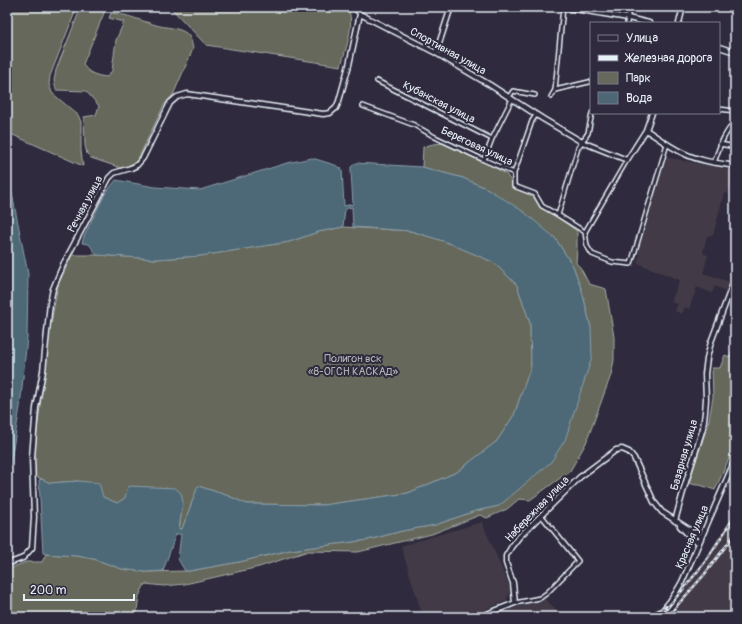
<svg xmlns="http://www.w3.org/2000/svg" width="742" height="624" viewBox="0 0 742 624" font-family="Pangolin,sans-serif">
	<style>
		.built { fill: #433b47 }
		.green { fill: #65685a; stroke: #a6aca9 }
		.water { fill: #4d6776; stroke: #8b9eaa }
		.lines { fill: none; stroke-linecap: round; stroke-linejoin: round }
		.street-casing { stroke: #e8f1f8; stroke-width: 6 }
		.secondary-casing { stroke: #e8f1f8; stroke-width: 7 }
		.street { stroke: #2f2a3d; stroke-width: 3 }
		.secondary { stroke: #2f2a3d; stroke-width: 4 }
		.rail-casing { stroke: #e8f1f8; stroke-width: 2.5 }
		.rail { stroke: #2f2a3d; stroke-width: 1; stroke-dasharray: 3; stroke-linecap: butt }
		.labels { text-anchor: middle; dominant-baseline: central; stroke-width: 4; stroke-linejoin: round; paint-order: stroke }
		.street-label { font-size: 11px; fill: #e8f1f8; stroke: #2f2a3d }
		.park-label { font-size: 11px; fill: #b4bab9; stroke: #2f2a3d }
	</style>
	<rect width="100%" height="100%" fill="#2f2a3d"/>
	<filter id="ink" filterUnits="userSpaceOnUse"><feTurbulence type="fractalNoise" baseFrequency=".025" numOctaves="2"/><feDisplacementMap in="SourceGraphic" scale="8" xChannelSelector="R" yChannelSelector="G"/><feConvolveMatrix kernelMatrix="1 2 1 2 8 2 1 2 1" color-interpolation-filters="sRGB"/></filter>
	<g filter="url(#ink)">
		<!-- built -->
		<path class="built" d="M665,157L735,171V187L730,186L728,194L724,193L713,235L707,236L703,252L704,254L708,255L703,273L729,282L726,291L715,286L712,293L697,287L689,309L685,307L682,314L675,311L678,304L671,302L680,280L637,263L640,254L638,253Z
			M735,512V617H668L678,600Z
			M482,522L510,588L509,594L506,601L466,617H423L401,546Z
			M544,598L564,617H487L507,610Z"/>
		<!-- green -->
		<path class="green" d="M7,7H77L50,76L49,84L52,93L78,115L81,122V151L83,166L13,135L7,131Z
			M81,7H104V13L83,64C87,73 97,76 107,77L112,71L116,40L124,22L109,18L111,13C127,14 141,21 156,25C166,28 177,27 186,33C191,37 192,43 193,49L173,95L164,105L138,159L133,164L121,168L91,158L87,154L85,145L84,117L96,115L99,106L86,91L56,90L54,81L56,70Z
			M170,7H348C355,26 346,47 341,66L206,45Z
			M445,143L494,167L506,174L511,181L513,188L533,196L542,209L550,212L577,231V248L576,263L580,267L589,284L606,289L614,337V360L611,375L586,443L570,471L530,500L519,499L507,509L487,518L480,515L432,534L358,552L308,551L259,567L185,584L164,586L145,584L139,596L136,617H7V571L9,569L26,562H42L46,554L77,556L94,559L122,569L145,572L189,571L239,562L290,550L368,540L402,531L435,525L475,511L499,506L591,328L582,291L573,266L555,238L488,189L463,178L422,167L423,147L433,144Z
			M343,227L411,231L447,242L493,262L517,285L530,323L531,366L514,415L497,441L457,472L408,493L323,505L247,504L226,495L198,486L182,529H179L183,502L125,498L117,503L103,497L78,481L50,483L35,476L34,457L48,339L58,285L72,255H97L156,259L200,256L289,242L318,232Z
			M733,348L735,349V445L715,490L700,485H696L689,483L709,420L713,397L712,368H720L725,355L730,357Z"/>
		<!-- water -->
		<path class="water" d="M312,158L335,165L342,169L344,206L353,204L351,172V167L356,163L422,167L463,178L488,189L524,212L555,238L573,266L582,291L591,328L592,357L565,440L551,462L499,506L475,511L435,525L402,531L368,540L290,550L239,562L189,571H185L178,559L181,534H176L163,571L145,572L122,569L94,559L77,556L46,554L43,553L39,480L42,479L50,483L78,481L99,483L103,497L117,503L125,498L128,486L175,488L181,493L183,502L179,529H182L198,486L226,495L247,504L323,505L408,493L457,472L497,441L514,415L531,366L530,323L517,285L493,262L446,242L411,231L353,227L352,207L345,209L343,227L318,232L289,242L200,256L156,259L97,255L89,244L82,243L84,236L105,194L116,180L155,187L200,190L287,163Z
			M7,168L28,274L27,338L20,407L9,472L7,477Z"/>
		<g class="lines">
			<!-- street casing -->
			<g class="street-casing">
				<path id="street" d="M353,7L360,14
					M627,23L629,7
					M377,81L492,139
					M555,90L563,7
					M509,97L513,91L535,95
					M551,97L555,90L589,82
					M363,106L414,125L435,137L484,160L514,173V186L535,194L542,206L558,215L585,232
					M719,109L735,111
					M720,144L735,147
					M484,160L492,139L512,99
					M714,163C720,145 723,136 735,121
					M514,173L532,121L536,115
					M558,215L578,148L588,133L592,113
					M585,232L587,246L592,254L612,262L631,264L667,144
					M585,232L627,160
					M515,603L540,598L547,593L578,561L541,515"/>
			</g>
			<!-- secondary casing -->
			<g class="secondary-casing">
				<path id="secondary" d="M563,7L628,18L649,23
					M679,23L683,7
					M719,47L735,52
					M436,53L451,7
					M646,130C658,138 670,147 683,153C699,161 717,163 735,166
					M675,521L685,485L703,428L705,412L706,399L705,374L707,358L711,342L735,278
					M680,526L693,540L699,542
					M7,564L23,558L32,548L34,517L32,457L36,408L43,371L50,303L53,289L63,265L109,178L114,173L131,168L137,165L143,158L170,103L177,97L187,94L323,114L330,113L336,108L339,101L349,65L360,14L436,53L490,85L543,119L582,142L627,160L646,130L652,113
					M479,617L515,603L513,583L506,563V556L512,546L519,537L580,477L616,450L622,449L629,452L634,458L654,502L662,512L701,537
					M656,617C667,607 675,595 682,582L735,460"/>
			</g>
			<!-- street -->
			<use href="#street" class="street"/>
			<!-- secondary -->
			<use href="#secondary" class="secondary"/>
			<!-- rail casing -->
			<g class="rail-casing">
				<path id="rail" d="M645,617L666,606
					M659,617L681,592L705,562L735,516
					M667,617L704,575L735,534"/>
			</g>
			<!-- rail -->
			<use href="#rail" class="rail"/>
		</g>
	</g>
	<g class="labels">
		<!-- street labels -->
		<g class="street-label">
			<text transform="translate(448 51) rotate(29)">Спортивная улица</text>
			<text transform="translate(439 102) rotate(27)">Кубанская улица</text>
			<text transform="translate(477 146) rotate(25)">Береговая улица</text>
			<text transform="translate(85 204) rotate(-62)">Речная улица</text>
			<text transform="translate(684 455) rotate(-74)">Базарная улица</text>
			<text transform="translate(537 509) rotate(-46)">Набережная улица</text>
			<text transform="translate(692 537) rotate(-67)">Красная улица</text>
		</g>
		<!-- park labels -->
		<g class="park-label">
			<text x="353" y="358">Полигон вск<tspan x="353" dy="13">«8-ОГСН КАСКАД»</tspan></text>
		</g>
	</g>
	<!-- margin -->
	<rect width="742" height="624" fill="none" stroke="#2f2a3d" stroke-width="24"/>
	<rect x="12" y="12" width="718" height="600" fill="none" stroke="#e8f1f8" stroke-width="1.5" filter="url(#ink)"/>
	<!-- legend -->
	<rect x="590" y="22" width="130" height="92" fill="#2f2a3d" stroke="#797a88"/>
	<rect x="598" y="35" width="20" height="6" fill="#2f2a3d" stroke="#797a88"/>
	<text x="626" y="42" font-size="12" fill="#e8f1f8">Улица</text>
	<rect x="598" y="55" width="20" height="6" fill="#e8f1f8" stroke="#797a88"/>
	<text x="626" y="62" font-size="12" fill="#e8f1f8">Железная дорога</text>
	<rect x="598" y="72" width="20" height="12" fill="#65685a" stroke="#797a88"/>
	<text x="626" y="82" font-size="12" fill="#e8f1f8">Парк</text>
	<rect x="598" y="92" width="20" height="12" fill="#4d6776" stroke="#797a88"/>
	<text x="626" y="102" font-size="12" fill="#e8f1f8">Вода</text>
	<!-- scale -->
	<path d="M24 594v6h110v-6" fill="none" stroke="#e8f1f8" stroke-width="2"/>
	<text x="30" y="594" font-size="12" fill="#e8f1f8" stroke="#2f2a3d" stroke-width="3" paint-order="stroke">200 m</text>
</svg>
